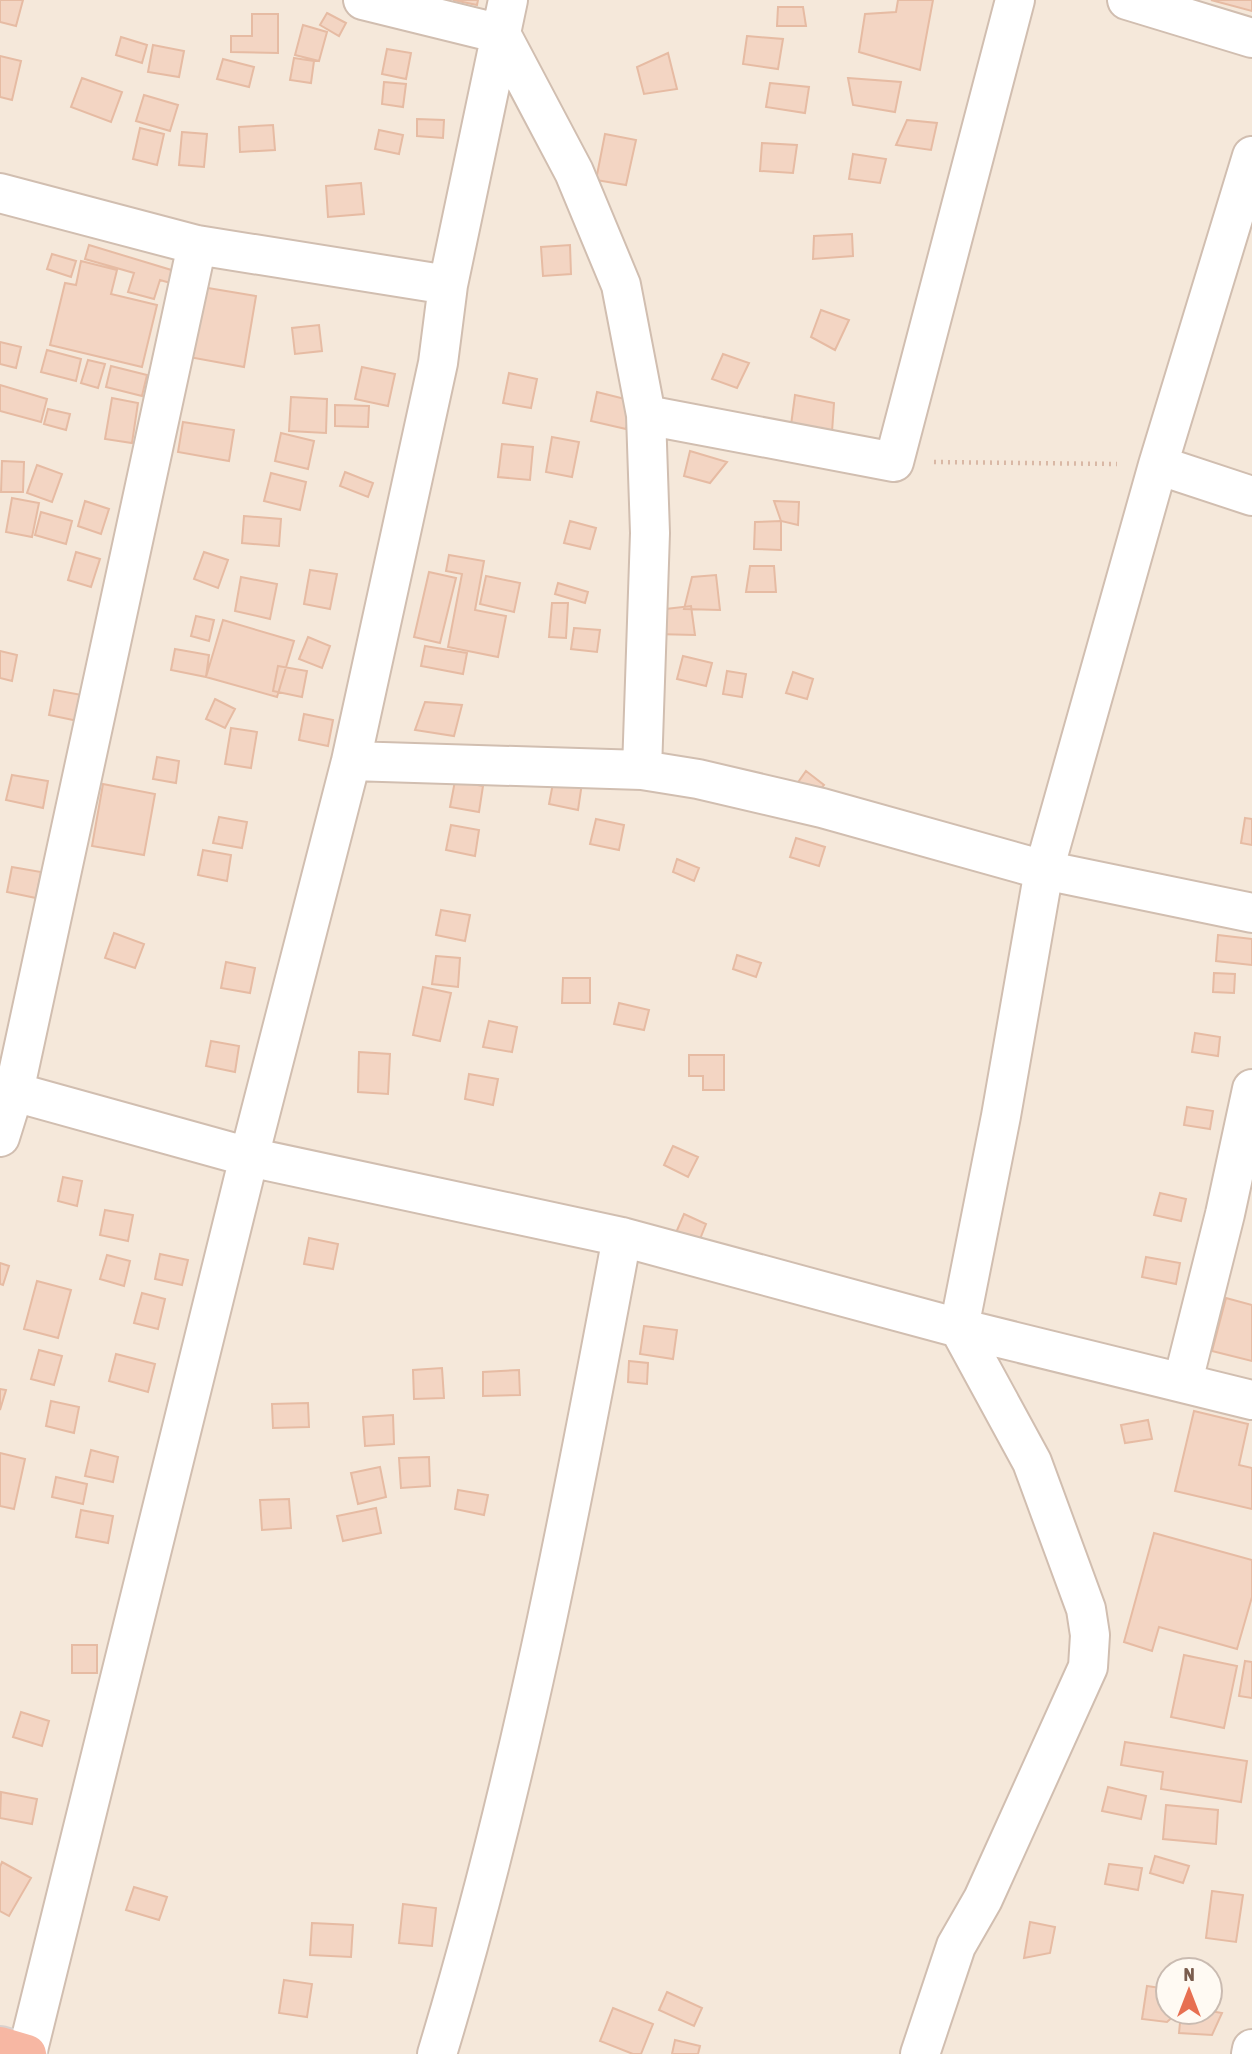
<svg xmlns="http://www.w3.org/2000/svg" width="1252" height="2054" viewBox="0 0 1252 2054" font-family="'Asap Condensed',sans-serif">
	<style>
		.residential { fill: #f5e8da; fill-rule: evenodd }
		.building { fill: #f3d5c3; stroke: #e6bba3; stroke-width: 2 }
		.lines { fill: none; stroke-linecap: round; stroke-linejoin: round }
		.street-casing { stroke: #d1beb0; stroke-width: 42 }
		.highway-casing { stroke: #dad1cd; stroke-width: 42 }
		.path { stroke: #d9b8a5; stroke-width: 4.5; stroke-dasharray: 2 5; stroke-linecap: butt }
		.street { stroke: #fff; stroke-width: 38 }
		.highway { stroke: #f7b7a3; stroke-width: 38 }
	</style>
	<rect width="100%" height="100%" fill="#fdf6ec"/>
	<!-- residential -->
	<path class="residential" d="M0,0H1252V2054H0ZM1168,1970H1210V2012H1168Z"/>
	<!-- building -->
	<path class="building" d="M0,0H23L16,26L0,22Z
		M453,0H478L477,5Z
		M898,0H933L920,70L859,52L865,14L896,12Z
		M1211,0H1252V11Z
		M778,7H803L806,26H777Z
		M327,13L346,23L339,36L320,25Z
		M252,14H278V53L231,52V36H252Z
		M303,25L327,32L319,61L295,55Z
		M747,36L783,39L778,69L743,64Z
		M121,37L147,45L142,63L116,55Z
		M153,45L184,51L179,77L148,72Z
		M387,49L411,53L406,79L382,74Z
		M668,53L677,89L644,94L637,67Z
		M0,56L21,61L12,100L0,97Z
		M294,58L314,61L311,83L290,80Z
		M223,59L254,67L249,87L217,79Z
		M82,78L122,92L111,122L71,107Z
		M848,78L901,82L895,112L853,105Z
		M384,82L406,84L403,107L382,104Z
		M770,83L809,87L805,113L766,107Z
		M144,95L178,105L170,131L136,121Z
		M417,119L444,120L443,138L417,136Z
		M907,120L937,123L931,150L896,145Z
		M273,125L275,150L240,152L239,127Z
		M140,128L164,134L157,165L133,159Z
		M379,130L403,135L399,154L375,149Z
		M182,132L207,134L204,167L179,165Z
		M605,134L636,140L626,185L596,180Z
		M762,143L797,145L793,173L760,171Z
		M853,154L886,159L880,183L849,179Z
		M361,183L364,214L328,217L326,186Z
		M852,234L853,256L813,259L814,236Z
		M89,245L178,272L174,284L160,280L154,299L128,292L134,273L85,259Z
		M570,245L571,274L543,276L541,247Z
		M52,254L76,261L71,277L47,269Z
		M81,261L117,270L111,294L157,305L142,367L50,345L65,283L76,285Z
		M202,287L256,296L244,367L189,357Z
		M821,310L849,320L835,350L811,337Z
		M319,325L322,351L295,354L292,328Z
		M0,342L21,347L16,368L0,364Z
		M47,350L81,359L76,381L41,372Z
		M723,354L749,363L737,388L712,379Z
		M88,360L105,364L98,388L81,383Z
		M111,366L147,375L142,396L106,387Z
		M362,367L395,374L388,406L355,399Z
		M509,373L537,379L531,408L503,403Z
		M0,385L47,399L41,422L0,411Z
		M597,392L633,401L626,429L591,421Z
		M795,395L834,403L832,432L791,425Z
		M291,397L327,399L326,433L289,431Z
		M112,398L138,403L132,443L105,439Z
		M335,405L369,406L368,427L335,426Z
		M48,409L70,414L66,430L44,424Z
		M183,422L234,430L229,461L178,452Z
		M281,433L314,441L308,469L275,461Z
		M552,437L579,442L572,477L546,472Z
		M502,444L533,447L530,480L498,477Z
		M690,451L727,462L710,483L684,476Z
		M2,461L24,462L23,492H1Z
		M37,465L62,474L52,502L27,493Z
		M345,472L373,483L368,497L340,486Z
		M271,473L306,482L300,510L264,501Z
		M12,498L39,503L32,537L6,532Z
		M85,501L109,509L101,534L78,526Z
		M774,501L799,502L798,525L781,521Z
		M41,512L72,521L66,544L35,535Z
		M244,516L281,519L279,546L242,543Z
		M570,521L596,528L590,549L564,543Z
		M781,521V550L754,549L755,522Z
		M76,552L100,559L91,587L68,580Z
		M204,552L228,560L218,588L194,579Z
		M449,555L484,561L475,610L506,616L498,657L448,647L462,574L446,571Z
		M750,566H774L776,592H746Z
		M310,570L337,574L330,609L304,604Z
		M429,572L456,578L440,643L414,637Z
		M716,575L720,610L684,609L692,577Z
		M486,576L520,583L514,612L480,604Z
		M241,577L277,584L270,619L235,611Z
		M558,583L588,592L585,603L555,594Z
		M552,603H568L566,638L549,637Z
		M691,606L695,635L655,634L657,610Z
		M196,616L214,620L209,641L191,636Z
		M223,620L294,641L277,697L206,677Z
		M574,628L600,630L597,652L571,649Z
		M308,637L330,646L322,668L299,659Z
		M425,646L467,653L463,674L421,666Z
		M175,649L209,655L206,677L171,670Z
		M0,651L17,655L12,681L0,678Z
		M683,656L712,663L706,686L677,679Z
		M278,666L307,671L302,697L273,691Z
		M727,671L746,674L742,697L723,694Z
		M793,672L813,679L807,699L786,693Z
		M54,690L82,695L78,721L49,715Z
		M215,699L235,709L225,728L206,719Z
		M425,702L462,705L454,736L415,730Z
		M304,714L333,720L328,746L299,740Z
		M231,728L257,732L251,768L225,764Z
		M157,757L179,761L176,783L153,779Z
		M806,771L824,785L811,801L794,788Z
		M12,775L48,781L43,808L6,800Z
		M554,778L582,783L578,810L549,804Z
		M455,781L483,786L479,812L450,807Z
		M103,784L155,794L144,855L92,846Z
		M219,817L247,822L242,848L213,843Z
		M1245,818L1252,819V845L1241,843Z
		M596,819L624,825L619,850L590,844Z
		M451,825L479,830L475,856L446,850Z
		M796,838L825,847L819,866L790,857Z
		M203,850L231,855L227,881L198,875Z
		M677,859L699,868L694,881L673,872Z
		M12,867L41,872L36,898L7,892Z
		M441,910L470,915L465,941L436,935Z
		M114,933L144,944L135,968L105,958Z
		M1218,935L1252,939V965L1216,961Z
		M737,955L761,963L756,977L733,969Z
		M436,956L460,958L458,987L432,984Z
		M226,962L255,968L250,993L221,988Z
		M1214,973L1235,974L1234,993L1213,992Z
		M563,978H590V1003H562Z
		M423,987L451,993L440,1041L413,1035Z
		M619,1003L649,1010L644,1030L614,1024Z
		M489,1021L517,1027L512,1052L483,1047Z
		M1195,1033L1220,1037L1218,1056L1192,1052Z
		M211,1041L239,1046L235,1072L206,1066Z
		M359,1052L390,1054L388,1094L358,1092Z
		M689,1055H724V1090H703V1076H689Z
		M469,1074L498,1079L493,1105L465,1099Z
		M1187,1107L1213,1111L1210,1129L1184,1125Z
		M673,1146L698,1157L688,1177L664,1165Z
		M63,1177L82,1181L77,1206L58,1201Z
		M1160,1193L1186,1199L1181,1221L1154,1215Z
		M105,1210L133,1215L128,1241L100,1235Z
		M684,1214L706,1224L698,1244L675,1235Z
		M309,1238L338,1244L333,1269L304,1264Z
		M160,1254L188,1260L182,1285L155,1279Z
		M107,1255L130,1261L124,1286L100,1279Z
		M1146,1257L1180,1263L1176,1284L1142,1277Z
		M0,1263L9,1266L3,1285L0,1284Z
		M37,1281L71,1290L58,1338L24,1329Z
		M142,1293L165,1299L158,1329L134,1323Z
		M1226,1298L1252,1305V1361L1212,1351Z
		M644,1326L677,1330L673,1359L640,1354Z
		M39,1350L62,1356L54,1385L31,1379Z
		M116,1354L155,1364L148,1392L109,1381Z
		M629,1361L648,1363L647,1384L628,1382Z
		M442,1368L444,1398L414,1399L413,1370Z
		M519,1370L520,1395L483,1396V1372Z
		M0,1389L6,1390L0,1410Z
		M51,1401L79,1407L74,1433L46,1426Z
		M308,1403L309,1427L273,1428L272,1404Z
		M1194,1411L1248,1424L1239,1465L1252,1468V1509L1175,1491Z
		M393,1415L394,1444L365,1446L363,1417Z
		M1148,1420L1152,1439L1125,1443L1121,1425Z
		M91,1450L118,1457L113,1482L85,1476Z
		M0,1453L25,1459L14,1509L0,1506Z
		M429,1457L430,1486L401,1488L399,1458Z
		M380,1467L386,1497L358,1504L351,1473Z
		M56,1477L87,1484L83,1504L52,1497Z
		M458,1490L488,1495L484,1515L455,1509Z
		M289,1499L291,1528L262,1530L260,1500Z
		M376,1508L381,1533L343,1541L337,1516Z
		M81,1510L113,1516L108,1543L76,1537Z
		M1154,1533L1252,1560V1597L1237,1649L1159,1627L1152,1651L1124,1642Z
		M72,1645H97V1673H72Z
		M1184,1655L1237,1666L1224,1728L1171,1717Z
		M1245,1661L1252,1662V1698L1239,1696Z
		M21,1712L49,1721L42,1746L13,1737Z
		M1125,1742L1247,1761L1241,1802L1161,1789L1163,1772L1121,1765Z
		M1108,1787L1146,1796L1141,1819L1102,1811Z
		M1,1792L37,1799L32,1824L0,1818Z
		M1166,1805L1218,1810L1216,1844L1163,1839Z
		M1155,1856L1189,1866L1183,1883L1150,1873Z
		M2,1862L31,1878L9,1916L0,1911V1867Z
		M1109,1864L1142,1868L1138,1890L1105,1884Z
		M134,1887L167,1897L159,1920L126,1910Z
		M1212,1891L1243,1895L1236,1942L1206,1938Z
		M403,1904L436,1908L432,1946L399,1943Z
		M1030,1922L1055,1927L1050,1953L1024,1958Z
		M312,1923L353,1925L351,1957L310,1955Z
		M284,1980L312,1984L307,2017L279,2013Z
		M1147,1986L1168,1989V2012H1178L1167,2022L1142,2019Z
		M667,1992L702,2008L694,2026L659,2010Z
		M613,2008L653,2024L641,2054H633L600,2041Z
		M1210,2011L1222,2013L1212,2035L1179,2033L1181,2012Z
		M675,2040L700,2046L698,2054H672Z"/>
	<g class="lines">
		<!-- street casing -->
		<g class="street-casing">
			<path id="street" d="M363,0L501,34L574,172L621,285L646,415L650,533L642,770
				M508,0L448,285L438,363L351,761L249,1157L622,1237L959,1328L1252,1400
				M1127,0L1252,38
				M0,193L197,245L448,285
				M646,415L894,462L1015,0
				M1158,465L1252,496
				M351,761L642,770L698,779L822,808L1044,870L1252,913
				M0,1088L249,1157L27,2054
				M0,1137L14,1092L197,245
				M1183,1381L1225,1214L1252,1089
				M437,2054C518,1787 571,1511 622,1237
				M920,2054L956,1946L983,1899L1088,1667L1090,1635L1086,1609L1032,1462L959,1328L1001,1116L1044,870L1158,465L1252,156
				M1251,2054L1252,2049"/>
		</g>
		<!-- highway casing -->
		<g class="highway-casing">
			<path id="highway" d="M0,2046L27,2054"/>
		</g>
		<!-- path -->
		<path class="path" d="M934,462L1117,464"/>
		<!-- street -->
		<use href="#street" class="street"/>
		<!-- highway -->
		<use href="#highway" class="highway"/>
	</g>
	<!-- north arrow -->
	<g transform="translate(1189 1991)"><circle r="33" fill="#fffaf3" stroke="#cabbb1" stroke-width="2"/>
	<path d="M0-5L12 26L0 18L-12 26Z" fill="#e76f51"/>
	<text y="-10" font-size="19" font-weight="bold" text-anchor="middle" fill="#7a5c4d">N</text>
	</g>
</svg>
